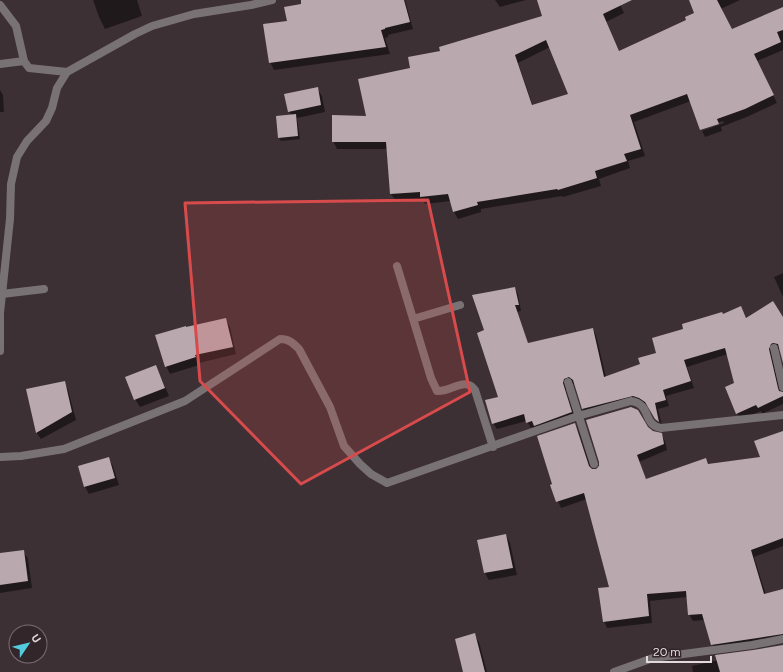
<svg xmlns="http://www.w3.org/2000/svg" width="783" height="672" viewBox="0 0 783 672" font-family="Figtree,sans-serif">
	<style>
		.shadow { fill: #0007; fill-rule: evenodd }
		.building { fill: #b9a8ad; fill-rule: evenodd }
		.lines { fill: none; stroke-linecap: round; stroke-linejoin: round }
		.minor { stroke: #797274; stroke-width: 8 }
		.marked { fill: #d84b4c; fill-opacity: 0.2; stroke: #d84b4c; stroke-width: 3; stroke-linejoin: round }
	</style>
	<rect width="100%" height="100%" fill="#3d3034"/>
	<!-- shadow -->
	<path class="shadow" d="M93,0H137L142,16L105,29L99,17Z
		M302,0H405L413,29L388,35V37L385,38L390,54L274,70L270,62L288,22L302,5Z
		M495,0H526L500,7Z
		M538,0H618L624,13L606,22L619,52L670,57L783,8V50L757,61L777,103L749,116L721,127L722,131L705,137L702,131L724,123L723,121L701,129L691,101L634,122L645,156L628,161L630,168L599,179L601,186L563,197L562,196L481,209V212L458,219L454,212L451,201L425,204L422,199L396,201L391,194L388,149H337L333,141L367,117L411,69L442,52L543,17ZM550,47L570,94L533,106L518,63Z
		M690,0H740L699,19Z
		M317,88L322,96L325,112L297,118L300,139L281,141L279,138L292,115L289,112Z
		M0,90L3,95L4,112H0Z
		M783,273V297L774,277Z
		M515,288L518,294L521,311L517,312L528,343L593,329L596,335L606,377L641,365L658,354L684,329L741,308L747,319H783V358L780,349H776L772,353V356L780,392L783,393V404L762,414L761,411L741,419L737,413L735,383L728,354L687,367L694,388L666,396L669,406L658,409L662,426L650,408L644,404L637,402L587,415L583,409L575,384L571,383L567,385L566,390L575,419L531,428L527,421L497,429L493,423L499,397L485,331Z
		M225,319L230,327L236,354L199,363V365L170,374L166,366Z
		M156,366L169,396L140,407L135,399Z
		M64,382L68,390L76,420L41,439L36,432Z
		M575,424L578,430L591,469L596,470L647,428L653,432L661,434L665,441L667,450L639,462L646,480L706,459L709,465L761,458L783,432V546L754,557L766,595L783,590V640L716,651L712,644L705,620L693,621L689,614L687,597L650,601L652,623L607,628L604,621L610,587L587,499L561,508L551,485H553Z
		M108,458L113,466L119,485L89,494L85,487L79,467Z
		M506,535L510,543L517,575L489,580L485,573L478,541Z
		M23,551L28,559L32,588L0,593V554Z
		M474,635L479,642L487,672H464Z
		M783,646V672H693L692,666Z"/>
	<!-- building -->
	<path class="building" d="M301,0H404L410,22L385,28V29L381,30L386,47L269,63L263,24L287,21L284,7L301,4Z
		M537,0H632L603,14L619,51L686,20L685,17L694,13L689,0H717L732,29L783,7V30L777,32L781,42L754,54L774,95L745,109L717,119L719,124L700,130L687,94L630,115L641,149L624,154L627,161L595,171L597,178L558,190L557,189L477,202L478,205L453,212L448,194L420,197V192L390,194L386,142H332V115L366,116L358,79L410,68L408,57L440,51L439,47L542,16ZM546,40L568,94L532,105L515,55Z
		M318,87L321,105L288,112L284,94Z
		M296,114L298,136L278,138L276,116Z
		M515,287L519,305H515L528,343L593,328L604,377L640,364L638,358L656,353L652,338L683,329L682,324L722,312L723,314L741,306L746,318L773,301L783,317V363L778,344L773,343L771,344L769,349L778,388L779,391L783,392V396L758,408L756,405L736,414L725,387L734,383L725,348L684,360L691,381L663,390L666,400L655,403L659,422L655,419L645,402L639,398L633,396L582,409L573,380L569,377L564,379L563,383L572,412L534,426L532,421L526,423L524,414L492,424L485,400L498,397L477,333L484,330L472,295Z
		M226,318L233,347L195,355L196,357L165,367L155,335L186,326V327Z
		M156,365L165,388L134,400L125,377Z
		M65,381L72,412L36,433L26,389Z
		M631,407L638,410L648,427L653,431L662,433L664,444L637,455L646,479L706,458L708,464L760,457L754,441L783,431V538L751,550L764,594L783,589V634L711,645L702,614L688,615L686,591L647,594L649,616L603,622L598,588L609,587L584,493L556,502L550,485L552,484L537,436L575,423L589,466L592,469H596L599,466V462L586,420Z
		M109,457L115,478L84,487L78,466Z
		M506,534L513,568L484,573L477,540Z
		M24,550L28,581L0,585V553Z
		M475,633L485,672H463L455,639Z
		M783,645V672H720L715,655L753,650Z"/>
	<g class="lines">
		<!-- minor -->
		<path class="minor" d="M0,5L16,26L24,61L29,68L67,72
			M0,64L24,61
			M397,266L431,378L437,391C451,392 465,376 475,390L493,447
			M2,294L44,289
			M0,313L10,219L11,184L17,157L27,141L46,121L52,108L57,88L67,72L135,34L152,26L194,14L251,5L272,0
			M0,315V351
			M413,319L460,305
			M774,348L783,387
			M568,382L594,464
			M0,457L21,456L64,449L185,401L280,339C289,339 293,343 299,349L330,407L344,446L360,464L371,474L387,483L578,416L631,401C652,404 642,425 661,428L783,415
			M614,672L653,658L752,645L783,639"/>
	</g>
	<!-- marked area -->
	<path class="marked" d="M428,200L470,392L301,484L200,381L185,203Z"/>
	<!-- north arrow -->
	<g transform="translate(28 644) rotate(55)"><circle r="19" fill="#33262a" stroke="#796e71"/>
	<path d="M0-3L7 15L0 10L-7 15Z" fill="#54cade"/>
	<text y="-6" font-size="11" font-weight="bold" text-anchor="middle" fill="#e2d9db">U</text>
	</g>
	<!-- scale -->
	<path d="M647 656v6h64v-6" fill="none" stroke="#e2d9db" stroke-width="2"/>
	<text x="653" y="656" font-size="12" fill="#e2d9db" stroke="#33262a" stroke-width="3" paint-order="stroke">20 m</text>
</svg>
